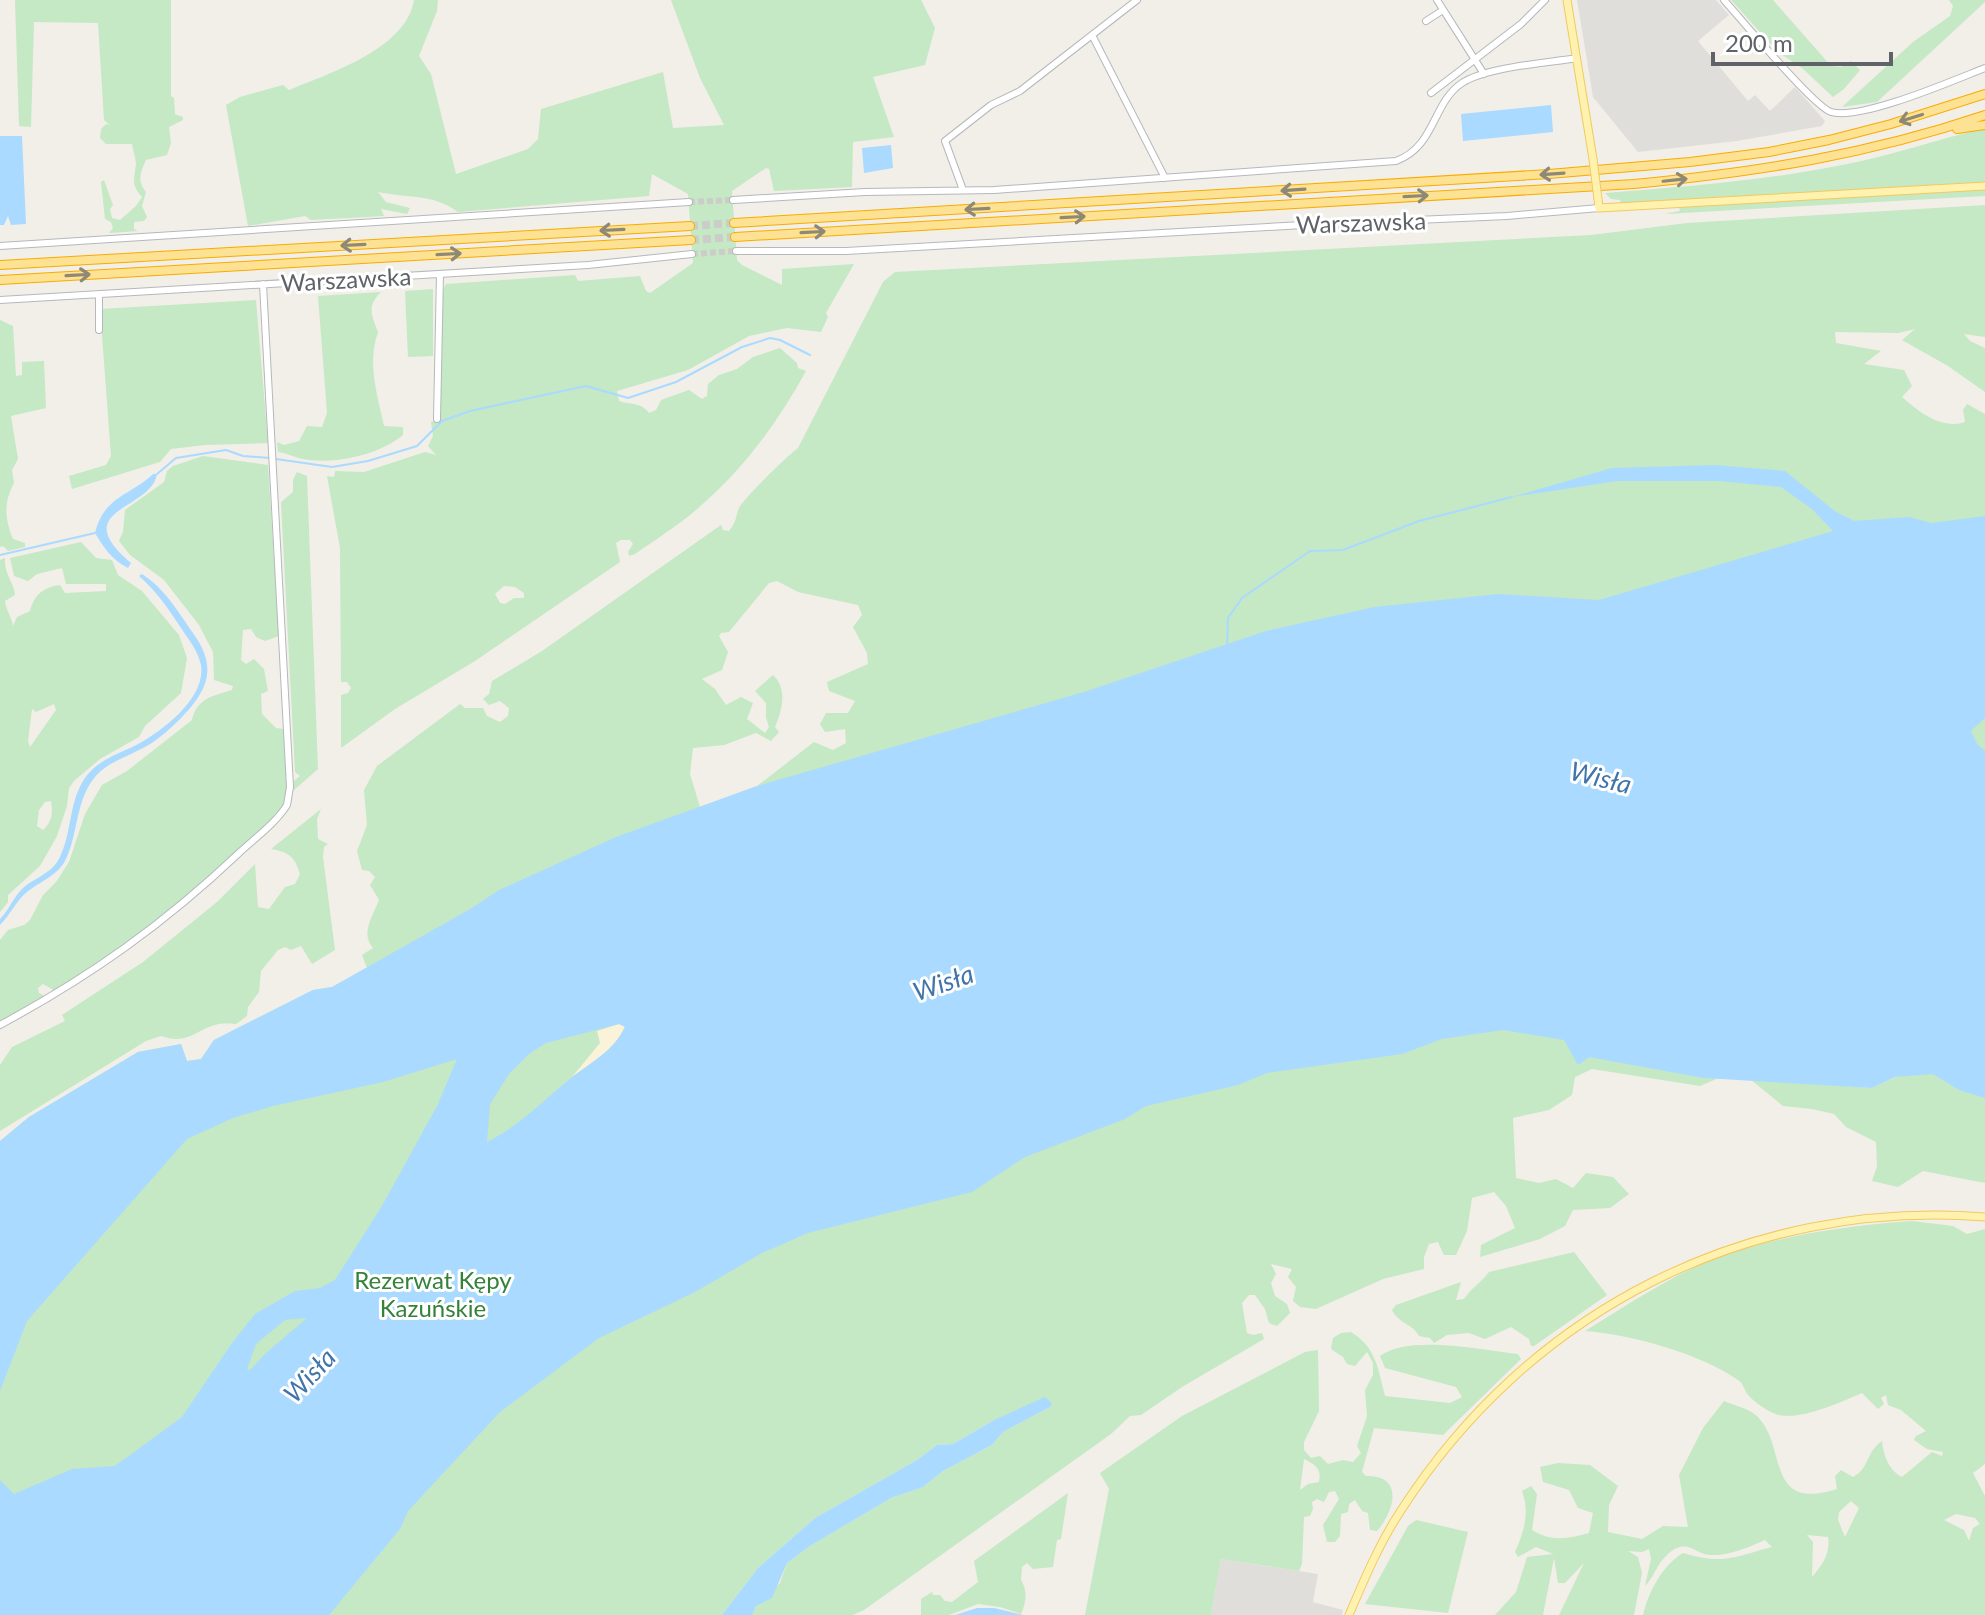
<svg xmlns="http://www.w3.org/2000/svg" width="1985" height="1615" viewBox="0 0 1985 1615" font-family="Lato,sans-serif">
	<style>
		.industrial { fill: #e0deda }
		.green { fill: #c5e8c5; fill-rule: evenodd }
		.sand { fill: #fbf3d9 }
		.water { fill: #aadaff; fill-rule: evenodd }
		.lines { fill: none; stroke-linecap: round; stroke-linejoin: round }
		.stream { stroke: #aadaff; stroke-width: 2 }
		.minor-tunnel { stroke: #ccccc8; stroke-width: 6; stroke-dasharray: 6 3; stroke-linecap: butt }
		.highway-tunnel { stroke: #ccccc8; stroke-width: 8; stroke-dasharray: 8 4; stroke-linecap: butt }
		.minor-casing { stroke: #b5b8bc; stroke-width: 8 }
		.major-casing { stroke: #f2c960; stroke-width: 9 }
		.highway-casing { stroke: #f9ab00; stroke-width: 10 }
		.minor { stroke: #fff; stroke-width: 6 }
		.major { stroke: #fff2af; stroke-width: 7 }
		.highway { stroke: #fde293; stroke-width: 8 }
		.major-bridge-casing { stroke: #f2c960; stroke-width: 9; stroke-linecap: butt }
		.major-bridge { stroke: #fff2af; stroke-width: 7 }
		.oneway { stroke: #8e8975 }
		.labels { text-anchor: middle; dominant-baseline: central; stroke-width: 6; stroke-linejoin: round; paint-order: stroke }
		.street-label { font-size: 24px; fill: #5f6368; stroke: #fff }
		.park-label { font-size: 24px; fill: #348238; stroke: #fff }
		.water-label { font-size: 26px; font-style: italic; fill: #4174aa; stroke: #fff }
	</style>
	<rect width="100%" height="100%" fill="#f1efe8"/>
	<!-- industrial -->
	<path class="industrial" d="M1577,0H1716L1729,15L1698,41L1748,101L1755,95L1770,111L1795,87L1825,121L1822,126L1737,141L1638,152L1593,97Z
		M1221,1559L1318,1574L1313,1602L1343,1610L1342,1615H1211Z"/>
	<!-- green -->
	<path class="green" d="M15,0H171V96L174,98L175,114L183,117V120L169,127L171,143L167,155L146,160C140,174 137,180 146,192L142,206L147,217L144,221L134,222V229L138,231L109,233L113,228L111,222L105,219L101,182L104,180L113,205L110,209L112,218L120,220L136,206L142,197C131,185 134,179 136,165C136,158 133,151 132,144H106L100,138L101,129L106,124L110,125L104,120L98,23L34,22L31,127L19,126Z
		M414,0H438L437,11L419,56L431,74L456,174L528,149L538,139L541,109L663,72L673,128L724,125L700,78L671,0H921L935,28L925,65L873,77L894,137L853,142L852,187L774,191L769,169L766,168L732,191L737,260L742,265L782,285V269L854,264L826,313L828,317L821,332L787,328L749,336L688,370L617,391L619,401C631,405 641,402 649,413L656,410L661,400L689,390L702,399L707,396L708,384L719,375L737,369L753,357L780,348L797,363L798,368L806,371C777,424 742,471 696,510C677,526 655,540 635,554L629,556L628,552L633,544L630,540H621L616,543L620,562L475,661L395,709L341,748V695L348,693L351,688L347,682H341L340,548L327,476L334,477L335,471L364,472L425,452L436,455L428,446L433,436L431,422L440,419C440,393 434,301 446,284L575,275L578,281L640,276L646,291L650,293L693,263L688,194L652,174L649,196L458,212C435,194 406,198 378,192L386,202L410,208L407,214L381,209L384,216L311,220L305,216L248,226L226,105L240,97L283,85L289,90C330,73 406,49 414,0ZM504,586L515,587L524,593V598H514L505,604L500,603L495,594Z
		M1731,0H1773L1831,66L1841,67L1851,61L1860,70L1844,89L1833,97L1802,68L1778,52Z
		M1949,0H1985V2L1877,102L1842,107L1913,42L1950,16L1953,6Z
		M1985,128V182L1621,203L1620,200L1611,199L1605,193C1683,187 1760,181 1837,166C1887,157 1935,140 1985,128Z
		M1985,188V196L1664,214L1680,211L1679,207Z
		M1985,205V337L1964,334L1970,341L1985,348V392L1948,366L1902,340L1915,329L1898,333L1835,332L1836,343L1881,351L1864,364L1904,370L1912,386L1902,397C1919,412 1942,430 1965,422L1963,410L1967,404L1985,414V1183L1923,1171L1898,1187L1872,1181L1877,1166L1876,1142L1846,1127L1834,1114L1812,1109L1783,1106L1750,1079L1872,1088L1895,1077H1903L1758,1061L1700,1086L1592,1069L1575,1077L1572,1095L1549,1110L1513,1118L1516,1178L1539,1183L1556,1179L1573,1188L1586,1173L1613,1177L1629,1194L1610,1208L1573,1210L1565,1226L1540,1239L1480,1257L1481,1245L1515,1228L1506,1206L1494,1192L1472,1198L1467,1231L1456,1255H1444L1438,1242L1429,1244L1424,1257V1269L1383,1279L1316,1309L1300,1307L1293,1301L1296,1287L1288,1277L1292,1269L1271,1264L1276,1274L1271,1283L1275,1296L1287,1304L1290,1313L1277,1326L1269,1323L1265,1309L1255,1295H1249L1242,1303L1247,1333L1253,1335L1262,1333L1264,1339L1182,1387L1141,1415L1130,1416L1111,1434L864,1610L853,1615H752L756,1606L780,1583L787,1563L810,1546L891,1498L923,1487L943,1471L992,1445L1003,1432L1050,1407L994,1420L953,1444L937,1445L917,1460L815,1518L758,1568L722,1615H0V1141L29,1117L138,1052L181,1044L187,1061L201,1059L214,1040L313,990L332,987L367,968L362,955L373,948C360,933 373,916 379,900L370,885L375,877L369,871L362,870L357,851L367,825L364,790L377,766L460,704L465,708H483L487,716L500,722L508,716L509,708L500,701L489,705L483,699L489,694L492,681L542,651L721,525L723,530L729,531C737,521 735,518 739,508C745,497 787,456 798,448L883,282L895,272L1591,235L1687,223ZM777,581L798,592L858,605L862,615L853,627L867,653L868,664L827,682L829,691L855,701L848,713H826L820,724L825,732L845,729L846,743L833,750L814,742L757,786L700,807L690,774L693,748L724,745L756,733L771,741L779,732L775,727C782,710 788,689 773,675L755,691L766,703V717L769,727L765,733L747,719L753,703L741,697L726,705L715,689L702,679L722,670L728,652L719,636L721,633L729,632L769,583Z
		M433,289V356L408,357L405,291Z
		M381,292C367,305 371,315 378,332C367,363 377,394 384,426L403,427V435C379,455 334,465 303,459C294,457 287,453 278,452L277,442L284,445L299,441L307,426L322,427L327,413L318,296Z
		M256,300L268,443L205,445L171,449L160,462L72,489L69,476L106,465L111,456L100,309Z
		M0,320L13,326L16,376L22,375V362L44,361L46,408L11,416L18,459L12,470L14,483C4,502 4,517 13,539L25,543V547L8,551L3,546L0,547Z
		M203,456L268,465L279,636L265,641L256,637L251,629L243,630L241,660L246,664L254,659L264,669L268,691L261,694L262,714L276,728L283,729C285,755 294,788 280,810C243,846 206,883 166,915C131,944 92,968 53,993L52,989L43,984L38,988L39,993L46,997L0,1022V940L8,930L24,925L30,920L43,895L56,882L69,862L85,814L102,785L127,771L192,720C197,698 213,696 232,690L233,686L214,680L213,652L199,625L164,580L130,555L119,541L123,532L125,510L164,482L167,471L173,466Z
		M297,472L307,476L318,769L294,790V781L300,776L295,772L281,502L293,492V480Z
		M81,542L96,558L112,560L118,575L142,591L179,635L187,658L181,693L145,726L139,737L100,759L74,781L69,788L67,806L57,836L40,866L8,895V902L0,912V560L5,558C4,575 14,582 15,595L5,601C6,611 12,617 13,626L17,617L30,611C34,595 43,587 60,585L65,593L106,591V584H66L62,568L37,574L28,581L14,576L10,558ZM54,704L56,710L30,747L28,741L32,709L36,712ZM51,801C53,813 52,822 43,830L37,826L39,810L45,802Z
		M321,809L317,819L318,839L328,844L324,847L323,857L335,950L312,964L301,946L291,950L285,947L278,950L261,971L259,992L248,1007L247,1016L236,1024C201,1018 195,1048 161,1036L146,1041L0,1131V1065L12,1047L65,1021L62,1015L143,962L217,902L255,864L258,907L269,909L285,887L295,884L300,874C295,857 289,852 271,849Z
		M1912,1221L1953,1226L1967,1234L1985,1229V1464L1973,1473L1985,1496V1615H1643C1649,1591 1662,1566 1683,1553C1723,1565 1734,1557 1772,1547L1765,1540C1749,1547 1729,1556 1711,1555C1695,1555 1686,1535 1666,1556C1657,1564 1654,1577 1645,1586L1651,1559L1649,1549L1642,1552L1628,1551L1638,1557L1642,1573L1634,1615H1559L1584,1563L1565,1583H1558L1554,1558L1543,1615H1495L1516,1592L1527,1557L1553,1554L1536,1547L1518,1557L1515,1552C1524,1532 1530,1512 1522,1491L1531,1486L1537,1494L1532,1530C1551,1542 1568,1539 1589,1533L1593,1513L1578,1508L1569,1490L1543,1482L1540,1467L1558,1463L1590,1465L1618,1486L1609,1505L1608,1532L1642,1539L1663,1526L1688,1527L1679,1475L1703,1428L1724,1401C1733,1405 1746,1408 1753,1413C1790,1440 1761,1513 1837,1489L1835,1476L1841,1470L1853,1477C1870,1468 1865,1453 1882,1441C1883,1454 1889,1471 1902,1477L1932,1452L1942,1456L1943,1452L1927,1449L1914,1440L1916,1436L1926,1431L1901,1410L1888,1405L1886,1395L1881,1398L1884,1404L1878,1409L1862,1393C1841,1402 1802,1420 1779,1415C1770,1413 1754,1402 1748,1395C1744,1390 1744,1384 1738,1380C1701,1354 1630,1334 1585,1331C1629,1304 1682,1268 1731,1253C1789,1234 1852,1225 1912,1221ZM1851,1501L1859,1508L1845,1537L1838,1520L1839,1512ZM1956,1514L1975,1518L1980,1524L1973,1528L1969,1541L1964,1530L1944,1520ZM1807,1535L1828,1537C1831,1553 1822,1565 1812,1577L1813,1542Z
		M1574,1252L1607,1295L1534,1346H1531L1529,1339L1511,1327L1485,1339L1469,1333L1447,1335L1434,1343L1430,1338L1419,1336C1412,1323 1400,1325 1392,1310L1396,1305L1461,1282L1456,1300L1464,1299C1471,1288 1481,1283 1489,1272Z
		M1351,1332C1376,1347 1378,1369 1385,1396L1450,1403L1462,1397L1456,1387L1385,1368L1380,1356C1409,1334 1482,1350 1518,1354L1521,1359L1443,1435L1374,1428L1362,1472L1366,1476C1405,1475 1394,1512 1377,1531L1370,1530L1368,1513L1362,1511L1355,1500L1349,1504L1348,1512L1341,1514L1340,1536L1335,1542H1327L1323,1525L1339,1499L1335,1491L1329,1492L1324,1502L1317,1499L1312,1502L1313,1509L1310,1516L1304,1517L1302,1564L1299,1571L1221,1559L1211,1615H1085L1109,1489L1100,1473L1182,1416L1305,1352L1318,1350L1319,1411L1304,1442V1450L1311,1458L1320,1456L1328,1464L1343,1460L1353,1462L1361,1453L1357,1446L1367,1416L1365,1390L1373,1375V1363L1367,1352L1355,1366L1347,1364L1343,1357L1331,1349L1333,1338L1341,1333ZM1304,1459C1315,1465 1322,1468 1319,1482L1308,1484L1300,1490Z
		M1068,1493L1061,1539L1057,1540L1053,1567L1033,1569L1027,1563L1022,1567L1021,1580C1028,1591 1026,1603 1021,1614L1000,1607L978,1604L949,1615H921V1599L932,1592L933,1595H940L945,1601L952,1602L978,1582L974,1561Z
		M1416,1520L1468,1532L1448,1613L1365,1604L1408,1526Z"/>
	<!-- sand -->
	<path class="sand" d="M619,1024L625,1026C615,1050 592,1062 572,1077L600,1043L597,1031Z"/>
	<!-- water -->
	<path class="water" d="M1551,105L1553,132L1463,141L1461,114Z
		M0,136H22L26,224L11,225L8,216L4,225H0Z
		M891,145L893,168L864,173L862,148Z
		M1715,465L1785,471L1836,512L1855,521L1909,517L1931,523L1985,516V718L1971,731L1977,744L1985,751V1098L1959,1090L1933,1074L1895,1077L1872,1088L1704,1078L1589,1057L1578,1065L1564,1040L1503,1030L1442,1039L1402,1054L1267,1073L1238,1085L1146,1106L1125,1119L1025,1157L972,1192L808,1233L762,1253L695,1292L599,1338L500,1412L408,1511L400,1529L329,1615H0V1480L14,1494L72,1469L115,1466L182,1417L232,1343L255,1314L295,1291L320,1288L335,1280L382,1206L437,1106L457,1059L383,1082L273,1106L233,1118L187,1139L27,1321L0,1391V1141L29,1117L138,1052L181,1044L187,1061L201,1059L214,1040L313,990L332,987L472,908L499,890L616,837L757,786L1084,692L1266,631L1374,607L1498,594L1599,600L1833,531L1812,509L1781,487L1720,481H1617L1512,497L1612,468ZM619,1024L625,1027C614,1051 591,1062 571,1078C544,1100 519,1126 487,1142L490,1104L509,1074L529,1054L546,1043ZM307,1318L266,1353L250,1370L247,1369L256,1344L285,1320Z
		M153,474H157C151,511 66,508 131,563L128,568C112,560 104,548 95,533C104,496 130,496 153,474Z
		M142,574C165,589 177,610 193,633C218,668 208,690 181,718C170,729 157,741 143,748C125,758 104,763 92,781C75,805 78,836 65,861C57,876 39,882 27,892C16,901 10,915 0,925V919C9,910 13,898 22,889C33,878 50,875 59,859C73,832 68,798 88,774C103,757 122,753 140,743C164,729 206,698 201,665C198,651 189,640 181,628C168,608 157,592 139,576Z
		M1045,1397L1052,1403L1050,1407L1003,1432L992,1445L943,1471L923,1487L891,1498L810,1546L787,1563L772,1598L756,1606L752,1615H722L758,1568L815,1518L917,1460L937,1445L953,1444L994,1420Z
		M977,1608H994L1023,1615H955Z"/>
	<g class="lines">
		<!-- stream -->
		<path class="stream" d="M276,459L332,467L368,461L417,446L442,421L470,411L586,386L628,398L676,382L742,347L770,338L780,340L810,355
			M157,474L176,458L226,450L243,456L270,458
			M0,555L95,533
			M1227,646L1228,618L1242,598L1310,551L1343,550L1419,521L1512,497"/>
		<!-- minor-tunnel -->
		<path class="minor-tunnel" d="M689,202L733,200
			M692,254L736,251"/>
		<!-- highway-tunnel -->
		<path class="highway-tunnel" d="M690,226L734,223
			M691,240L735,237"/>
		<!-- minor casing -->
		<g class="minor-casing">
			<path id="minor" d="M1437,0L1484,74
				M1724,0C1741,19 1813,106 1831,112C1860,121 1954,80 1985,68
				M1426,21L1443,10
				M1092,35L1165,178
				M1431,93L1521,24L1545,0
				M963,190L945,141L991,105L1020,91L1137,0
				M733,200L865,192L994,190L1396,161C1436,146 1432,103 1462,83C1486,67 1547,63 1577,58
				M0,246L689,202
				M736,251H846L1303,225L1507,216L1599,208
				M99,294V330
				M0,300L588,265L692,254
				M437,419L440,274
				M0,1025C91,976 164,924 239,853C255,838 276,823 287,805L290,787L263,284"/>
		</g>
		<!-- major casing -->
		<g class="major-casing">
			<path id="major" d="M1567,0L1593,159
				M1598,199L1599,208L1985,186
				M1349,1615C1364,1580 1379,1544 1400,1512C1528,1311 1747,1199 1985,1217"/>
		</g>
		<!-- highway casing -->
		<g class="highway-casing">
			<path id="highway" d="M1957,129L1985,125
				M734,223L1549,174L1690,162L1769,152L1829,140L1891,124L1985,94
				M735,237L1634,184C1757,172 1867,155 1985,115
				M0,265L690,226
				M0,280L691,240"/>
		</g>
		<!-- minor -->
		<use href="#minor" class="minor"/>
		<!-- major -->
		<use href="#major" class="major"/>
		<!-- highway -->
		<use href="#highway" class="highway"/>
		<!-- major-bridge casing -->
		<g class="major-bridge-casing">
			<path id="major-bridge" d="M1593,159L1598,199"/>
		</g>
		<!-- major-bridge -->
		<use href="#major-bridge" class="major-bridge"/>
	</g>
	<!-- one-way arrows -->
	<defs><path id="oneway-shaft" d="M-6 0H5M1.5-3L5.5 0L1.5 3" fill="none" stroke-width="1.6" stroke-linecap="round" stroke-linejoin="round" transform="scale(2)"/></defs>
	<g class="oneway">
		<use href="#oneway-shaft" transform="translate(1911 118) rotate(163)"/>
		<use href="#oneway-shaft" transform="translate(1552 174) rotate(176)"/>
		<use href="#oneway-shaft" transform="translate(1675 180) rotate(-6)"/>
		<use href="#oneway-shaft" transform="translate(1293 190) rotate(176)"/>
		<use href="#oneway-shaft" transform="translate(1416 196) rotate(-3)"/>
		<use href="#oneway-shaft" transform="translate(977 209) rotate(177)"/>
		<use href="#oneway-shaft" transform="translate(1073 217) rotate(-3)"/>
		<use href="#oneway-shaft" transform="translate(612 230) rotate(177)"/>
		<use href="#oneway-shaft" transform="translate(813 232) rotate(-3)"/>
		<use href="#oneway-shaft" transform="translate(353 245) rotate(177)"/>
		<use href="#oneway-shaft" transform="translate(449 254) rotate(-3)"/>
		<use href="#oneway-shaft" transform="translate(78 275) rotate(-3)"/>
	</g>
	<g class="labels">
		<!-- street labels -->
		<g class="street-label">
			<text transform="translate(1361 222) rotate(-2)">Warszawska</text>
			<text transform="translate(346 279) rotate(-3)">Warszawska</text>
		</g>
		<!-- park labels -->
		<g class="park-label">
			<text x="433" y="1279">Rezerwat Kępy<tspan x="433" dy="28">Kazuńskie</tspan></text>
		</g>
		<!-- water labels -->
		<g class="water-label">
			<text transform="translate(1601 777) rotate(14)">Wisła</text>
			<text transform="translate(943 982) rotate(-19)">Wisła</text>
			<text transform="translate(309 1375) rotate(-47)">Wisła</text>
		</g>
	</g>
	<!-- scale -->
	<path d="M1713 52v12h178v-12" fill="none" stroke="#5f6368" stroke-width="4"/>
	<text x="1725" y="52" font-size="24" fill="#5f6368" stroke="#ffffff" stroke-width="6" paint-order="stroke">200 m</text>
</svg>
